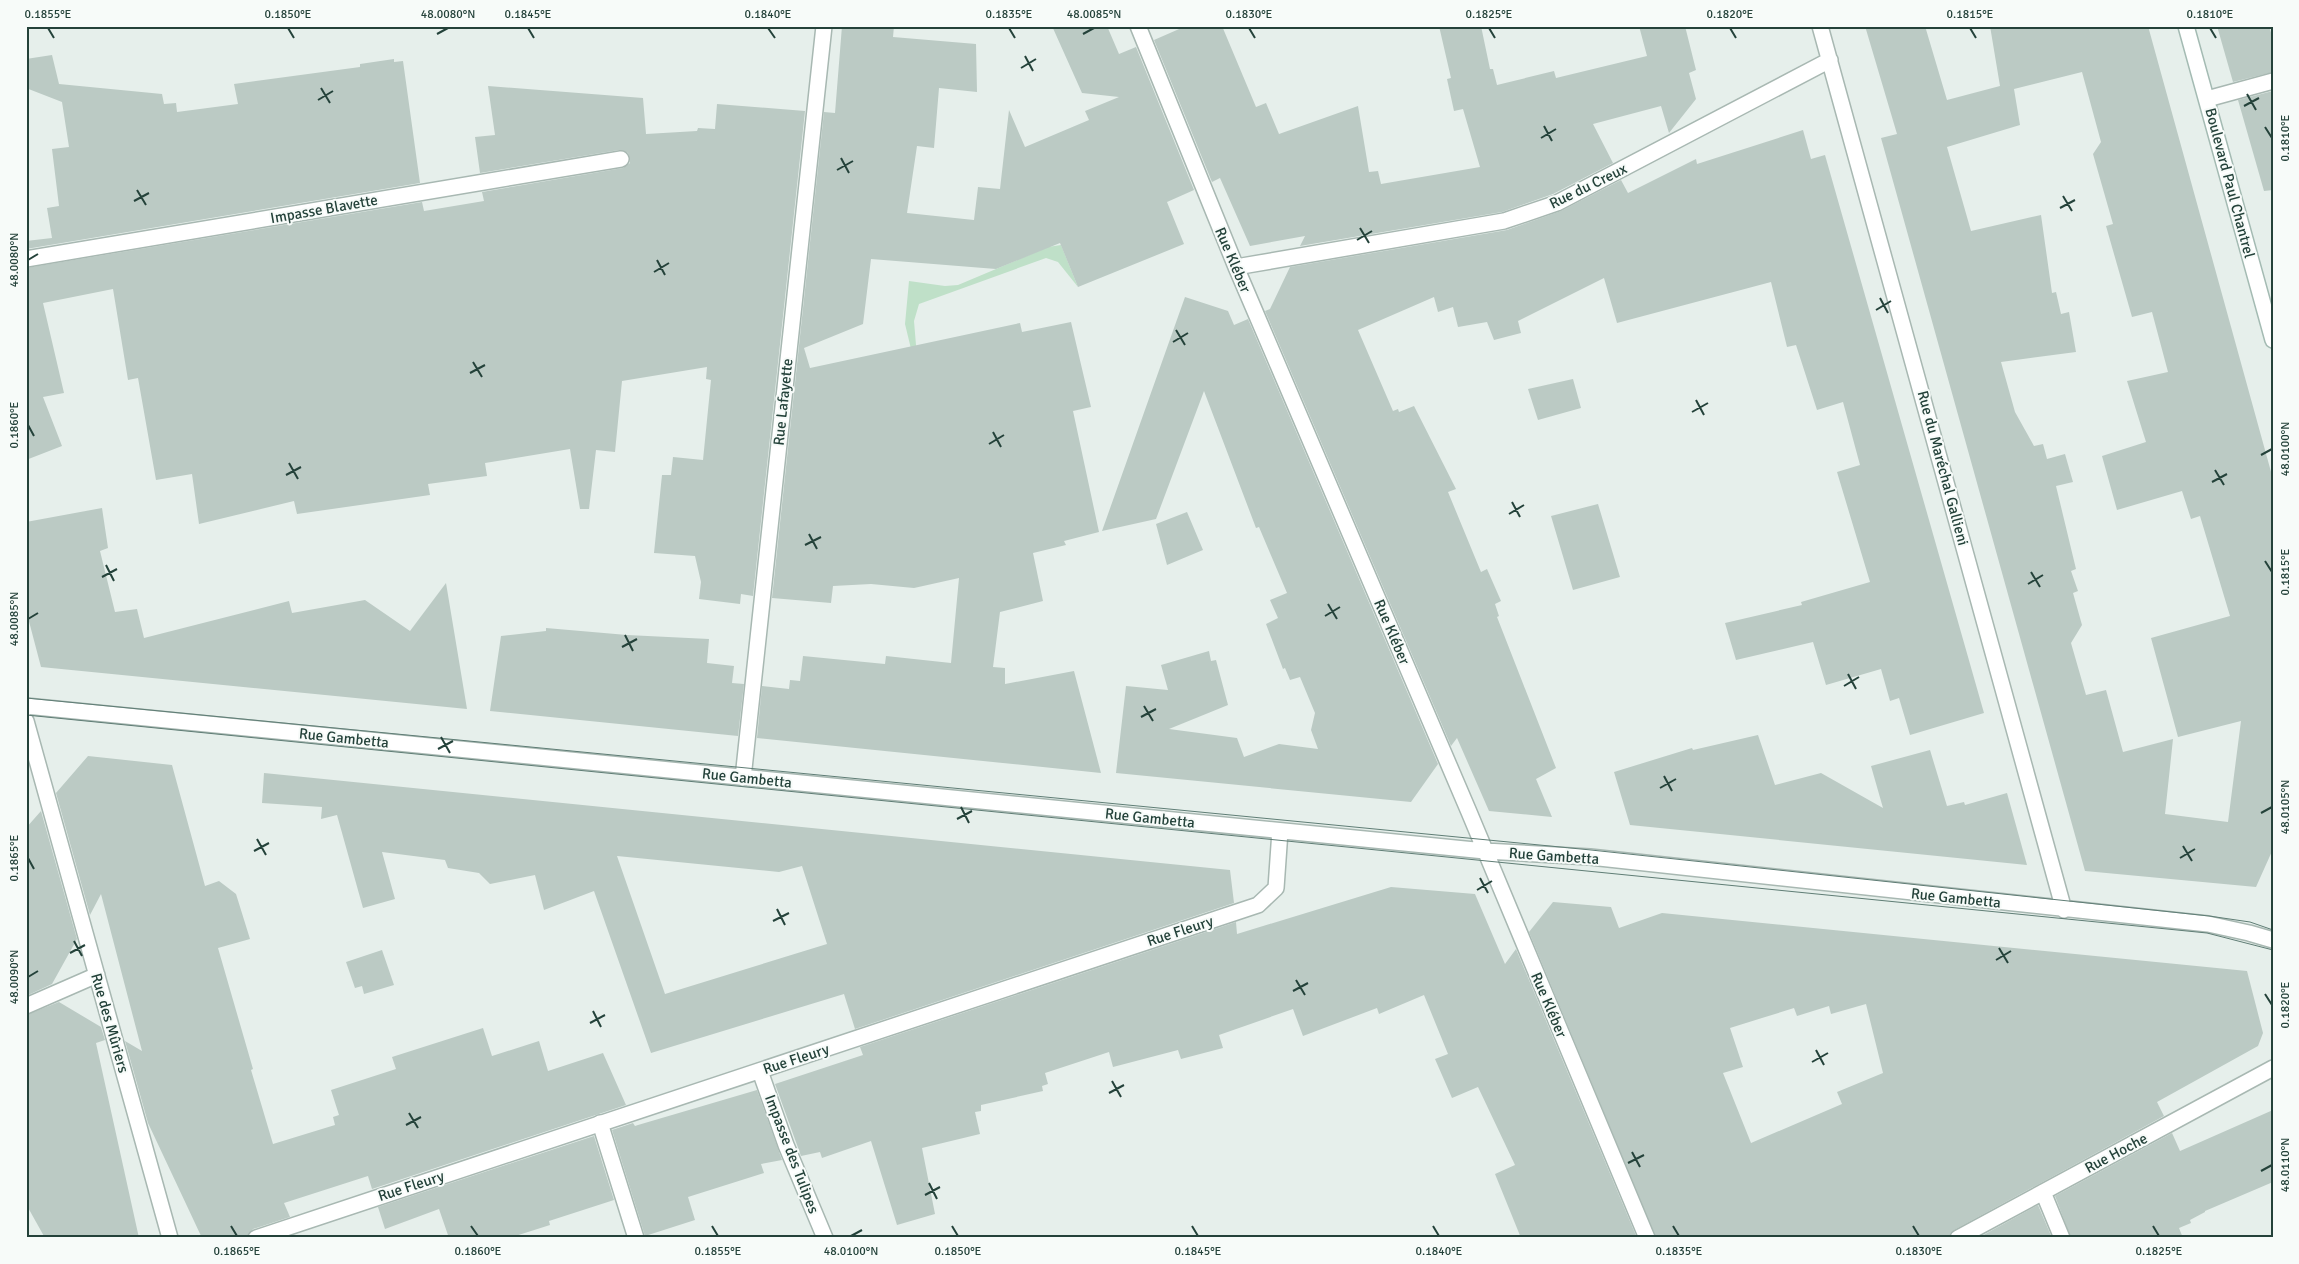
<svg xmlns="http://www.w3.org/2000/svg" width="2299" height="1264" viewBox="0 0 2299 1264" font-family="Signika,sans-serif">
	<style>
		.green { fill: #bfe0c8 }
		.building { fill: #bbcac4; fill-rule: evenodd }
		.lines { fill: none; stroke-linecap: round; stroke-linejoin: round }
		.lane-casing { stroke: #a8b8b2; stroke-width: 18 }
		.street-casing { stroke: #a8b8b2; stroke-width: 18 }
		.secondary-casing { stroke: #a4bbb3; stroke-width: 18 }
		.lane { stroke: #fff; stroke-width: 15 }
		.street { stroke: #fff; stroke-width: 15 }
		.secondary { stroke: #fff; stroke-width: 15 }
		.tram { stroke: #5f7d75; stroke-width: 1 }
		.ticks { fill: none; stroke: #24423a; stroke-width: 2 }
		.labels { text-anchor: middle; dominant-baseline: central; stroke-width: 4; stroke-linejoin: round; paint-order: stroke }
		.street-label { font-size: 15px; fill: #24423a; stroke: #f7fbf9 }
		.neatline { fill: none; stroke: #24423a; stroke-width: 2 }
		.ticks-label { font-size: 12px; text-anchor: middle; fill: #24423a }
	</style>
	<rect width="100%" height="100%" fill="#e6efeb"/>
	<!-- green -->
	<path class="green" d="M1061,245L1078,287L1058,262L1046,258L919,304L914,321L916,345L956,535L905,324L909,281L945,286L958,285L1048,247Z"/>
	<!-- building -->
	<path class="building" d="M842,26H894L893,37L976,44L977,92L939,88L934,148L917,146L907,213L974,220L978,187L1000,189L1009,110L1025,147L1089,120L1085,111L1119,97L1082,93L1052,26H1107L1119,54L1136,47L1194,190L1167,202L1184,244L1078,287L1060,243L996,269L871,259L863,324L804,348L810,368L1020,323L1022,332L1071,322L1091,407L1073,411L1099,532L1064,541L1066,545L1033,553L1043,601L1000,612L993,667L1005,668V684L1074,671L1101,773L757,738L762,686L789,689L790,680L800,681L803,656L885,664L886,656L951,663L959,578L914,588L871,584L833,586L831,603L772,598L824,112L835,113Z
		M1186,26H1222L1256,107L1266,103L1279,134L1358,106L1369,172L1378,171L1381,184L1480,167L1463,109L1454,111L1447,79L1451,78L1439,26H1481L1490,69H1493L1497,85L1554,71L1556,78L1647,56L1639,26H1685L1696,70L1689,73L1696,99L1669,133L1661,106L1593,124L1613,163L1553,194L1502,212L1300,246L1305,236L1250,246L1220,178L1212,182L1154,40Z
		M1865,26H1925L1947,100L2000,86L1990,26H2148L2273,479V849L2256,887L2085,871L1881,138L1897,134ZM2082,72L2101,142L2093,154L2113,224L2106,226L2132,317L2152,312L2168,372L2127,381L2146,442L2102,456L2117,510L2182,491L2191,519L2200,516L2230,616L2151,638L2178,737L2241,721L2228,822L2165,814L2173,739L2123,752L2106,690L2086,695L2071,643L2082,625L2073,593L2078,591L2071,571L2076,569L2056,486L2073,482L2065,454L2047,459L2043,444L2034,446L2015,412L2001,362L2076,352L2069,312L2061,314L2056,292L2052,293L2041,215L1971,231L1947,147L2020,125L2014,89Z
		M2217,26H2269L2273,39V72L2233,82Z
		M52,55L59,84L162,94L164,104L176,103L177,112L238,104L234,84L360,67V64L394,59V62L403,61L420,183L26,249V241L52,238L47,208L59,206L52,149L69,147L62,102L26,88V59Z
		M488,86L643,98L646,134L697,131L698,128L715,129L717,104L805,111L753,596L741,594L740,604L699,599L701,582L695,556L654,553L662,475H671L673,457L703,460L711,380L706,379L707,367L622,381L615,452L596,450L589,509H580L570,449L485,463L487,476L428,484L430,495L297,514L294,501L199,524L192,474L156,480L138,378L128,380L113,289L43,303L64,393L43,397L62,446L26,460V268L422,202L424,211L484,201L482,192L623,168L630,163L628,153L619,150L480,173L475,137L495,135Z
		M2273,91V190L2264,191L2238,100Z
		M1803,130L1811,159L1825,155L1984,713L1910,735L1899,698L1890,701L1881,669L1826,685L1813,642L1736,660L1725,623L1802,605L1801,602L1870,582L1837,472L1860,465L1843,402L1817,410L1796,345L1787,347L1771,282L1617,323L1604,278L1518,321L1521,333L1494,340L1487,322L1458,327L1453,307L1438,312L1434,297L1358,330L1393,411L1398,409L1399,412L1414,406L1456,489L1448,492L1481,572L1487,569L1501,601L1495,604L1499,616L1497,617L1556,768L1536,779L1552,817L1489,811L1457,738L1451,746L1265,311L1270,309L1290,267L1507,230L1561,211L1621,180L1628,193L1696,159L1697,164Z
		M1185,297L1228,311L1234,325L1248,319L1438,764L1411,802L1116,773L1126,686L1168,690L1161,665L1209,651L1211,661L1216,660L1228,705L1169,729L1237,738L1244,757L1279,744L1318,749L1311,730L1315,713L1300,677L1290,680L1285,668L1283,669L1266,624L1278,618L1270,600L1287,593L1259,527L1256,528L1204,391L1156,519L1102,531Z
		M1573,379L1581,408L1538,420L1528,389Z
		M1598,504L1620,577L1573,590L1551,516Z
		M102,508L108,548L100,551L115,612L137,609L144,638L289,601L292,613L365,600L410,631L446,583L467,709L41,667L26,610V522Z
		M1187,512L1203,550L1167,565L1156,524Z
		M546,628L627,635L709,639L707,663L734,666L732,683L744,684L738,736L490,711L501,636L546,631Z
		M1758,735L1775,785L1821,773L1883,808L1871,766L1930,750L1947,806L1964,802L1965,805L2007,793L2027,865L1630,825L1614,772L1692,748L1693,750Z
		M88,756L172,765L205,886L219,881L236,894L250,939L218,948L253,1069L251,1070L273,1144L335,1125L333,1117L339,1115L331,1090L396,1069L392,1057L483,1028L492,1056L539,1041L548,1071L603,1053L626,1105L372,1189L368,1176L284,1203L290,1217L253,1229L247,1238H202L148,1123L125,1041L142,1051L101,894L90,915L56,793Z
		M264,773L1230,870L1234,903L855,1029L844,994L651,1053L594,891L544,910L535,875L490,884L479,873L448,868L445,860L382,852L395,899L363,908L337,815L321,819L322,807L262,803ZM617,856L779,872L802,866L827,944L665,994Z
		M41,811L77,939L52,984L26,996V828Z
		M1391,887L1475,894L1505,964L1516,949L1637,1238H1521L1495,1174L1515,1165L1478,1087L1452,1098L1435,1059L1448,1054L1424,995L1379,1014L1377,1008L1303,1036L1293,1009L1219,1035L1223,1048L1181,1059L1178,1050L1113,1067L1109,1052L1045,1073L1048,1084L1042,1086L1043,1091L981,1105V1111L975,1112L980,1134L922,1148L935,1214L897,1225L871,1141L822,1158L820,1152L801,1156L775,1084L863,1055L860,1047L1236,922L1237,934Z
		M1553,902L1611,907L1619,928L1662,913L2247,971L2263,1033L2258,1046L2157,1102L2164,1116L1954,1230L1949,1238H1656L1529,932ZM1866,1004L1883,1073L1837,1092L1842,1104L1751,1143L1723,1073L1743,1067L1730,1028L1794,1008L1797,1016L1829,1006L1831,1014Z
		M382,950L394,985L364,994L362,986L355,988L346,962Z
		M59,1002L101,1027L105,1040L96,1043L139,1238H45L26,1204V1015Z
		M757,1090L782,1160L761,1164L764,1173L688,1197L695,1220L645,1236L612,1130L633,1123L635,1126L638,1125Z
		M2273,1110V1182L2205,1211V1212L2190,1220L2191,1223L2179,1228L2183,1238H2071L2055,1196L2172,1133L2180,1151Z
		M594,1136L614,1200L549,1221L550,1225L509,1238H449L439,1209L385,1229L378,1207Z
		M2038,1205L2052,1238H1978Z"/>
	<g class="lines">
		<!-- lane casing -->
		<g class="lane-casing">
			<path id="lane" d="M760,1071L786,1145L825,1238
				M600,1123L636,1238"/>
		</g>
		<!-- street casing -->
		<g class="street-casing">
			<path id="street" d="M1138,26L1236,267L1469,812L1647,1238
				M1820,26L2064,910
				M2207,99L2273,81
				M26,259L621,159
				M1236,267L1504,221L1557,203L1830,60
				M26,706L1485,851L1590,857L2208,924L2249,933L2273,940
				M26,721L170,1238
				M743,778L824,26
				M26,1006L97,975
				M2043,1192L2062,1238
				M256,1238L1258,905L1276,888L1280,831
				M1958,1238L2273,1068"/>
		</g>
		<!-- secondary casing -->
		<g class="secondary-casing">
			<path id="secondary" d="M2186,26L2273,340"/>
		</g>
		<!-- lane -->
		<use href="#lane" class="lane"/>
		<!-- street -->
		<use href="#street" class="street"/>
		<!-- secondary -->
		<use href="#secondary" class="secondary"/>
		<!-- tram -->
		<path class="tram" d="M26,698L1591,850L2209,916L2250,922L2273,930
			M26,715L2207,933L2273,950"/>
	</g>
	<!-- ticks -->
	<path class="ticks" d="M48,28L54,38M288,28L294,38M528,28L534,38M768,28L775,38M1009,28L1015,38M1249,28L1255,38M1489,28L1495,38M1730,28L1736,38M1970,28L1976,38M2210,28L2216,38M437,34L448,28M1083,34L1094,28M1025,56L1033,71M1021,68L1036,59M321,88L330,103M2247,94L2256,110M318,100L333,91M2244,106L2259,98M1544,126L1552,141M2265,127L2272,138M1541,138L1556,129M841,158L849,173M837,170L853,161M137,190L146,205M2063,196L2072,211M134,201L149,193M2060,208L2075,200M1360,228L1369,243M1357,240L1372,231M28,260L38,254M657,260L665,275M654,272L669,263M1880,298L1888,313M1876,310L1891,301M1176,330L1185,345M1173,342L1188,333M473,362L482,377M470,373L485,365M1696,400L1704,415M1692,412L1708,403M28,425L34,436M993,432L1001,447M989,444L1004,435M2261,455L2272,449M289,463L298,479M2215,470L2224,485M286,475L301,467M2212,482L2227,474M1512,502L1520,517M1509,514L1524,505M809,534L817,549M805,545L821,537M2265,561L2272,572M106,565L114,581M2031,572L2040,587M102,577L117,569M2028,584L2043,575M1328,604L1337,619M1325,616L1340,607M28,619L38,613M625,635L633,651M622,647L637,639M1848,674L1856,689M1844,686L1859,677M1144,706L1153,721M1141,717L1156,709M441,737L450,753M438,749L453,741M1664,776L1672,791M1660,788L1676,779M961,807L969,823M2261,813L2272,807M957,819L972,811M257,839L266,855M2183,846L2192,861M254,851L269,843M28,858L34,869M2180,858L2195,849M1480,878L1488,893M1477,890L1492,881M777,909L785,925M773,921L789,913M74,941L82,956M1999,948L2008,963M70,953L85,945M1996,960L2011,951M28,977L38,971M1296,980L1305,995M1293,991L1308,983M2265,994L2272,1005M593,1011L601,1027M590,1023L605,1015M1816,1050L1824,1065M1812,1062L1828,1053M1112,1081L1121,1097M1109,1093L1124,1085M409,1113L418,1128M406,1125L421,1117M1632,1152L1640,1167M1628,1163L1644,1155M2261,1171L2272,1165M929,1183L937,1199M925,1195L940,1187M231,1226L237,1236M471,1226L478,1236M712,1226L718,1236M952,1226L958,1236M1192,1226L1198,1236M1433,1226L1439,1236M1673,1226L1679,1236M1913,1226L1919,1236M2153,1226L2159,1236M851,1236L862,1230"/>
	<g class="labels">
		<!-- street labels -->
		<g class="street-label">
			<text transform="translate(2230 183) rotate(75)">Boulevard Paul Chantrel</text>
			<text transform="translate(1588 186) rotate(-26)">Rue du Creux</text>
			<text transform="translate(324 209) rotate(-10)">Impasse Blavette</text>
			<text transform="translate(1233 260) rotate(67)">Rue Kléber</text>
			<text transform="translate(783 402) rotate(-84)">Rue Lafayette</text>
			<text transform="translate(1943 468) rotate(75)">Rue du Maréchal Gallieni</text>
			<text transform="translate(1392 632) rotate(67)">Rue Kléber</text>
			<text transform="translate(344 738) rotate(6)">Rue Gambetta</text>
			<text transform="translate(747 778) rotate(6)">Rue Gambetta</text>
			<text transform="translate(1150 818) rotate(6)">Rue Gambetta</text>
			<text transform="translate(1554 856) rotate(4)">Rue Gambetta</text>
			<text transform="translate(1956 898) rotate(6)">Rue Gambetta</text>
			<text transform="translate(1180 931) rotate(-18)">Rue Fleury</text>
			<text transform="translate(1549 1005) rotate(67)">Rue Kléber</text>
			<text transform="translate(110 1023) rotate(74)">Rue des Mûriers</text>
			<text transform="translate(796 1059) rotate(-18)">Rue Fleury</text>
			<text transform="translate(2116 1153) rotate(-28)">Rue Hoche</text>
			<text transform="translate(792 1154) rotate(69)">Impasse des Tulipes</text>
			<text transform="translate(411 1186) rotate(-18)">Rue Fleury</text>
		</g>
	</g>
	<!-- border -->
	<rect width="2299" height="1264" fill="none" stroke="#f7fbf9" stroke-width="55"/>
	<rect x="28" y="28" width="2244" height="1208" class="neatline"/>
	<g class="ticks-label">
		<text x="48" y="18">0.1855°E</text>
		<text x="288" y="18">0.1850°E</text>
		<text x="448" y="18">48.0080°N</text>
		<text x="528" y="18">0.1845°E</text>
		<text x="768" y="18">0.1840°E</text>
		<text x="1009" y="18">0.1835°E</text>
		<text x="1094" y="18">48.0085°N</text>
		<text x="1249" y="18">0.1830°E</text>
		<text x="1489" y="18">0.1825°E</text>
		<text x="1730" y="18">0.1820°E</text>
		<text x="1970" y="18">0.1815°E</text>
		<text x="2210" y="18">0.1810°E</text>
		<text transform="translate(2285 138) rotate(-90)" y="4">0.1810°E</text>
		<text transform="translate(14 260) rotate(-90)" y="4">48.0080°N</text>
		<text transform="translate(14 425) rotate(-90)" y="4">0.1860°E</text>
		<text transform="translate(2285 449) rotate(-90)" y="4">48.0100°N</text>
		<text transform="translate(2285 572) rotate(-90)" y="4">0.1815°E</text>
		<text transform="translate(14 619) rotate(-90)" y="4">48.0085°N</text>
		<text transform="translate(2285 807) rotate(-90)" y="4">48.0105°N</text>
		<text transform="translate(14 858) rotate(-90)" y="4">0.1865°E</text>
		<text transform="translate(14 977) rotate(-90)" y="4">48.0090°N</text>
		<text transform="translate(2285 1005) rotate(-90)" y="4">0.1820°E</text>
		<text transform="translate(2285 1165) rotate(-90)" y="4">48.0110°N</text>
		<text x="237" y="1255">0.1865°E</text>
		<text x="478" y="1255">0.1860°E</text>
		<text x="718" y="1255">0.1855°E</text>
		<text x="851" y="1255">48.0100°N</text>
		<text x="958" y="1255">0.1850°E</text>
		<text x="1198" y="1255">0.1845°E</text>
		<text x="1439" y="1255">0.1840°E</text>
		<text x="1679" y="1255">0.1835°E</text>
		<text x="1919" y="1255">0.1830°E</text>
		<text x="2159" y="1255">0.1825°E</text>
	</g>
</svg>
